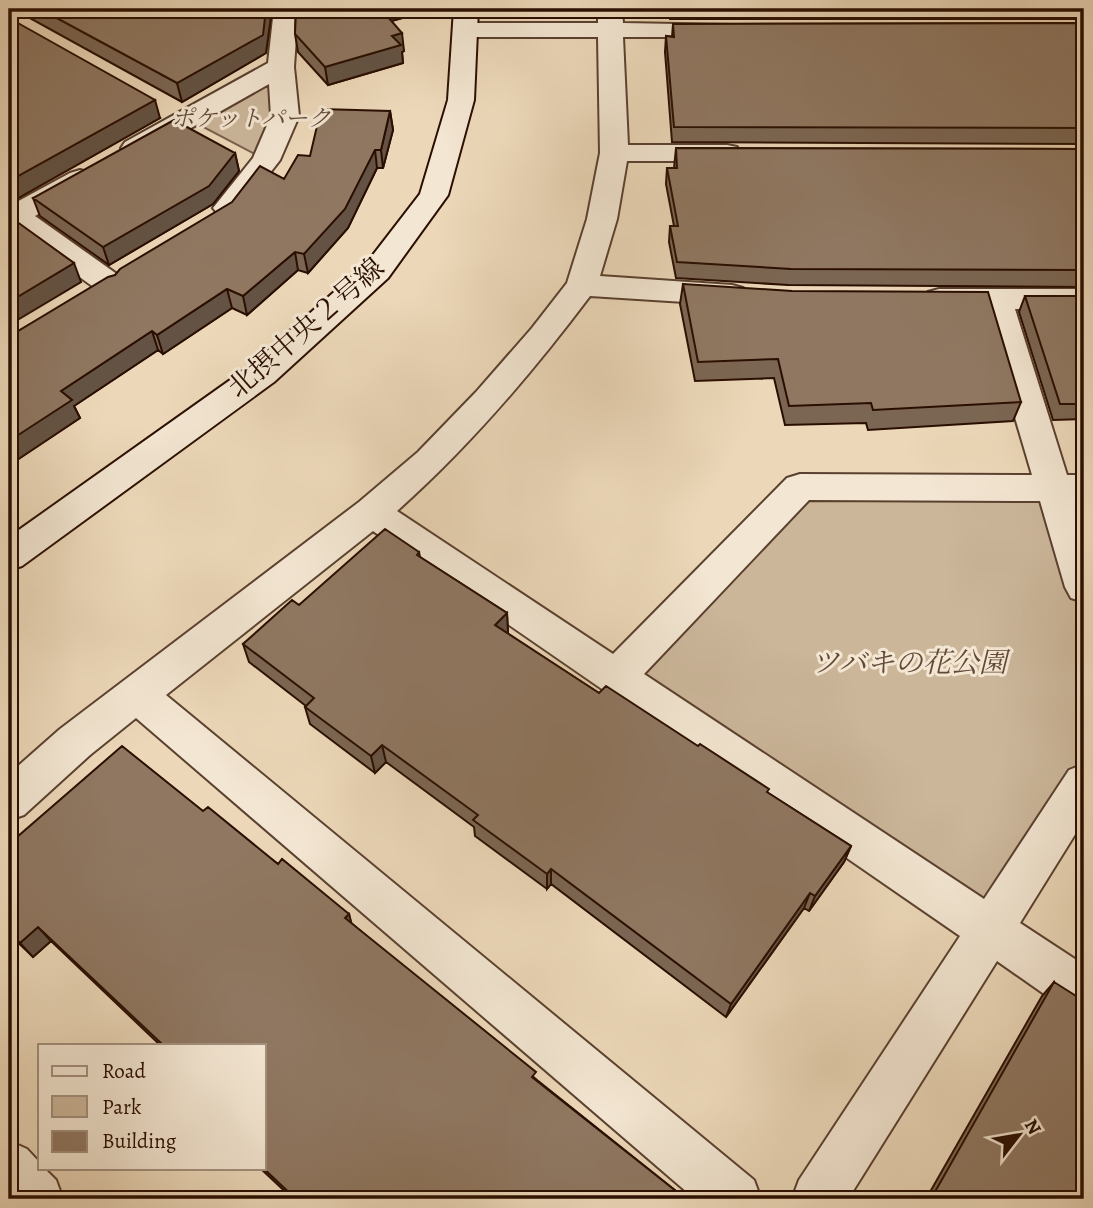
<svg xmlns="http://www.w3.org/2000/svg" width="1093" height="1208" viewBox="0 0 1093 1208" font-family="Alegreya,'Noto Serif JP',serif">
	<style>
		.green { fill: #cbb69a; stroke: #7a624e; stroke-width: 2 }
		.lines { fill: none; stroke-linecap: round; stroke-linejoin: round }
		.street-casing { stroke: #5a402f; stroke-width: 4 }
		.secondary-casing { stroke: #2a0e01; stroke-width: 4 }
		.street { fill: #f3e6d2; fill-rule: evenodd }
		.secondary { fill: #f3e6d2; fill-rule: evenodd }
		.wall { fill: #7b6653; stroke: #2a0e01; stroke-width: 2 }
		.shaded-wall { fill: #645344; stroke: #2a0e01; stroke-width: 2 }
		.building { fill: #8f7761; stroke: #2a0e01; stroke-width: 2 }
		.labels { text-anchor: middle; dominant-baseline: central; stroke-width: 6; stroke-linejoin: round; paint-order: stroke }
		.far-park-label { font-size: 23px; font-style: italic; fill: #624937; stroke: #f3e6d2 }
		.street-label { font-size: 28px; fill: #2a0e01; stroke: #f3e6d2 }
		.park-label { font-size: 28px; font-style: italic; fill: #624937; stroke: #f3e6d2 }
	</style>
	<rect width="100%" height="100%" fill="#ecd8b9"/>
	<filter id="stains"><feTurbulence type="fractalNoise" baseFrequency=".00286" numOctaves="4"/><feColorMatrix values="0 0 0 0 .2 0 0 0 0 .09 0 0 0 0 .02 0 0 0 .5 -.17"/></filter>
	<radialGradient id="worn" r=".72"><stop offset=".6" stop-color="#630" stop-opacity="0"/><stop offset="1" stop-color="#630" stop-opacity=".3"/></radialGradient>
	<!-- green -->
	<path class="green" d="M281,67L266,160L188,119Z
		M800,487L1054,488L1084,587V783L991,930L616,677Z"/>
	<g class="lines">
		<!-- street casing -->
		<g class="street-casing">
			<path id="street" d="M274,9H298L294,67L299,116L280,160L238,214L228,217L218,214L213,208L253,158L271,116L269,84L145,154L135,156L125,154L121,148L125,142L268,63Z
				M598,9H622L623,23L734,25L737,30L734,35L725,37H623L628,145H727L737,147L741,153L737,159L727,161H627L617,219L600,276L732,285L743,288L748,295L743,302L732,305L590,296C532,373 470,446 397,511L613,654L787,478L800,474L1032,475L983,309H939L928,306L923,299L928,292L939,289H1084V309H1015L1067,475H1084V501H1076L1084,528V602L1071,598L1065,587L1040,501L809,500L644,674L984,899L1069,770L1084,764V820L1020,923L1084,965V1016L1067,1010L997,961L848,1199H792L799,1180L960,936L373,531L166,695L754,1180L761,1199H695L136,718L90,755L24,815L9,820V774L60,729L359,502L418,452L476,392L532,328L567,283L587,219L600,153L598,37H465L456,35L453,30L456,25L465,23H598Z
				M80,170L90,173L94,179L90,185L35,216L121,277L125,284L121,291L110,294L99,291L9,226V203L13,204L70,173Z
				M9,1141L27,1149L40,1163V1168H44L56,1180L63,1199H9Z"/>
		</g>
		<!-- secondary casing -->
		<g class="secondary-casing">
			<path id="secondary" d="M454,9H478L474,100L448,195L388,278L274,382L22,566L9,570V537L250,366L366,264L420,194L448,100Z"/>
		</g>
		<!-- street -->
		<use href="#street" class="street"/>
		<!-- secondary -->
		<use href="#secondary" class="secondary"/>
	</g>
	<!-- wall -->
	<path class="wall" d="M9,9H272L266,53L182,102L19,12L9,10Z
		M296,9H416V10L413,11V15L392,21L404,51L402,52L403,63L328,85L298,52L295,34Z
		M669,9H1084V15L1083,19H670Z
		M9,18L160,118L13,201H9Z
		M1084,23V144L672,142L665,52L666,36L672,37L673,24Z
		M390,111L393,130L383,168H377L348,228L308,273L298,270L247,315L232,308L163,354L158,350L74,406L80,418L11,464L15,471L9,475V335L13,334L284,179L310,156Z
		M676,148L1084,149V287L788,285L676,278L669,242L670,226H674L666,184L667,168H674Z
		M235,153L239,171L213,204L109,265L40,216L33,198Z
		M683,284L1021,402L1013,421L868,430L866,423L785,425L774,378L695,381L680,304Z
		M1025,296H1084V419L1053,420L1019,312Z
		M419,552L420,557L507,613L508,632L506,633L599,693L768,793L851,846L844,862L809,911L804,908L726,1017L551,884L547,889L475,836L474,827L386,762L375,773L310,724L305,707L306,706L249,662L243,644L299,605Z
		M203,811L349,914L351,923L537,1080L686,1199H293L260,1168H264V1045H160L51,941L33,957L9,934V844Z
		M1054,982L1084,1199H926L1042,996Z"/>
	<!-- shaded-wall -->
	<path class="shaded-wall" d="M266,9H272L266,53L182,102L177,83Z
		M379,9H416V10L413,11V15L380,24Z
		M402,33L404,51L402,52L403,63L328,85L325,67L392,36Z
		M155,100L160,118L13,201L9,192V181Z
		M390,111L393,130L383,168L381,150Z
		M375,150L377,168L348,228L308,273L304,254Z
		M235,153L239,171L213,204L109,265L103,247Z
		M295,252L298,270L247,315L243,296Z
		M74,263L81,282L9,325V302Z
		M227,289L232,308L163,354L157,335Z
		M152,331L158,350L74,406L80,418L11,464L15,471L9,475V441L61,391Z
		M507,613L508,632L496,644L495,625Z
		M382,745L386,762L375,773L371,756Z
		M851,846L844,862L809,911L815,896Z
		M551,869V884L547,889V874Z
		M810,893L804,908L726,1017L731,1004Z
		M349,914L353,929L345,918Z
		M38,927L51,941L33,957L20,943Z"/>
	<!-- building -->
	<path class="building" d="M40,9H266L263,35L177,83Z
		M296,9H381L402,33L392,36L401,45L325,67L295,34Z
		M9,18L155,100L9,181Z
		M1084,23V128L674,127L666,36L674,37L673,24Z
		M321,109L390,111L381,150H375L345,209L304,254L295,252L243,296L227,289L157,335L152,331L61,391L72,400L9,441V335L13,334L108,277L115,275L120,269L232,202L260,166L284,179L298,155L310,156Z
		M174,120L235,153L209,186L103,247L33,198Z
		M676,148L1084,149V270L791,269L677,262L670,226H678L667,168H677Z
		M9,216L74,263L9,302Z
		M683,284L792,291L988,292L1021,402L873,410L871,403L789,406L778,359L698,362Z
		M1025,296H1084V404H1060Z
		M385,529L419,552L417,555L507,613L495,625L599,693L606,686L698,746L700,744L769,789L767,792L851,846L815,896L810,893L731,1004L551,869L547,874L473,820L478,815L382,745L371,756L305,707L314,698L243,644L292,600L299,605Z
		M122,746L203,811L208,807L278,864L282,859L349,914L345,918L536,1072L532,1077L686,1199H296L263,1168H264V1045H163L38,927L20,943L9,932V844Z
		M1054,982L1084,1001V1199H948L936,1190Z"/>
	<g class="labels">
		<!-- far-park labels -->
		<g class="far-park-label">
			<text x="251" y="118">ポケットパーク</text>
		</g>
		<!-- street labels -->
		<g class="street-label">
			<text transform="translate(306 328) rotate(-41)">北摂中央２号線</text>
		</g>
		<!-- park labels -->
		<g class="park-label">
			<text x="909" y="663">ツバキの花公園</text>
		</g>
	</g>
	<!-- margin -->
	<rect width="1093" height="1208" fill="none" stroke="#ecd8b9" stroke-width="35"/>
	<rect x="10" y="10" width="1072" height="1187" fill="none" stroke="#2a0e01" stroke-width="3.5"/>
	<rect x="18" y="18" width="1058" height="1173" fill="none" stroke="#2a0e01" stroke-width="2"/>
	<!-- legend -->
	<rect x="38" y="1044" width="228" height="126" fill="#f3e6d2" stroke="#a3907e" stroke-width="2"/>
	<rect x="52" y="1066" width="35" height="10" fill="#f3e6d2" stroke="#a3907e" stroke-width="2"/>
	<text x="102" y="1078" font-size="21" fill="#2a0e01">Road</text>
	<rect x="52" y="1096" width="35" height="21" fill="#cbb69a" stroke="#a3907e" stroke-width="2"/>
	<text x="102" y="1114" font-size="21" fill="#2a0e01">Park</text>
	<rect x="52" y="1131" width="35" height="21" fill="#8f7761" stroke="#a3907e" stroke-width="2"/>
	<text x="102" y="1148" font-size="21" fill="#2a0e01">Building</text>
	<!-- north arrow -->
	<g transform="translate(1019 1135) rotate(59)" stroke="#f3e6d2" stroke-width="5" paint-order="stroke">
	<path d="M0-5L12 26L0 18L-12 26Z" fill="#2a0e01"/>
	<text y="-10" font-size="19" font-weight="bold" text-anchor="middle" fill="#2a0e01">N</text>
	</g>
	<rect width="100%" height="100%" filter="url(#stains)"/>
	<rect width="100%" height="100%" fill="url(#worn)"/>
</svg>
